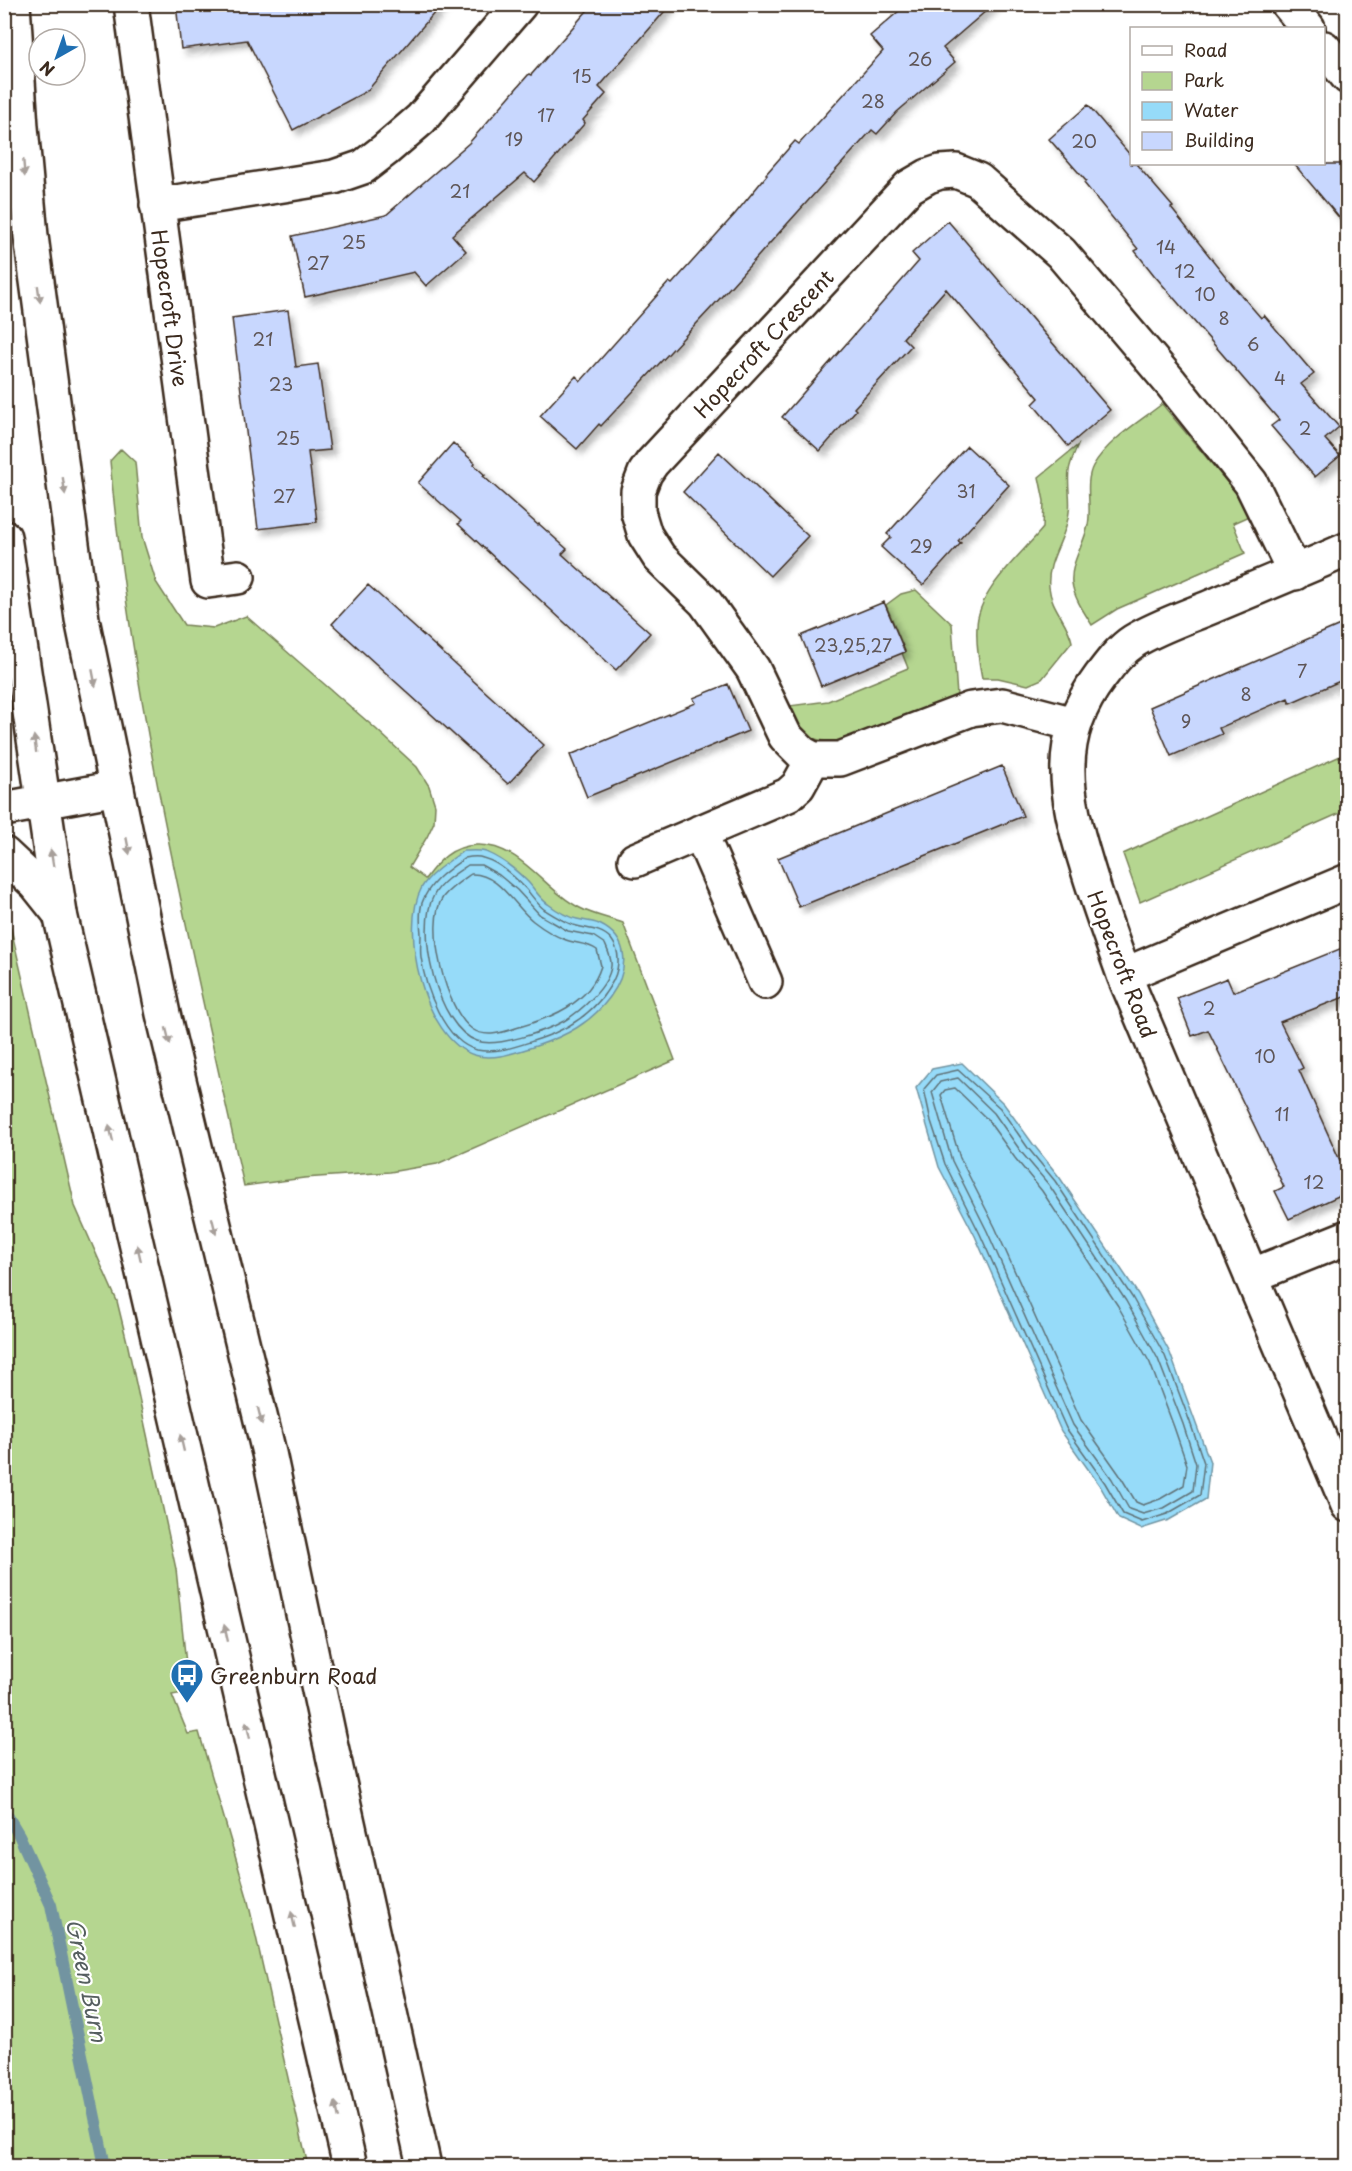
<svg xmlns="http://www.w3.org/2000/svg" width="1352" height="2171" viewBox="0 0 1352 2171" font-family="'Playpen Sans',sans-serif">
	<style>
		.green { fill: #b5d690; stroke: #788057; stroke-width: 1.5 }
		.water { fill: #96dbf9; stroke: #7294a1; stroke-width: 1.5 }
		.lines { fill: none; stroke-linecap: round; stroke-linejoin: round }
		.shore { stroke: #5f7176; stroke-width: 1.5 }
		.stream { stroke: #7294a1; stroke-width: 12 }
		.building { fill: #c8d7fe; stroke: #3b2a1e; stroke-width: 1.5; filter: url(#shadow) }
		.minor-casing { stroke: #3b2a1e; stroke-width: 38 }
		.primary-casing { stroke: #3b2a1e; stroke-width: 38 }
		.minor { stroke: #fff; stroke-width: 33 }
		.primary { stroke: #fff; stroke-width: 33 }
		.oneway { fill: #a79f9a }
		.labels { text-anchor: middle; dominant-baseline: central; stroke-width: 4.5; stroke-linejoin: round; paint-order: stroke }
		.number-label { font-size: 18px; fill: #5e5556 }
		.street-label { font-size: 21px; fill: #3b2a1e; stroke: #fff }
		.poi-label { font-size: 21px; fill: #3b2a1e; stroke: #fff; text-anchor: start }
		.water-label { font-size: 22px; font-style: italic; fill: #565f60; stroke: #fff }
	</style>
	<defs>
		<filter id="shadow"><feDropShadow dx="5.5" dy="5.5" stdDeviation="3" flood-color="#0004"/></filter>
	</defs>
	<rect width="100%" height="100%" fill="#fff"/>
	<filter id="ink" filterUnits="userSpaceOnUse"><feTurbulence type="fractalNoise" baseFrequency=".0167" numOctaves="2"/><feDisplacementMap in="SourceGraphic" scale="12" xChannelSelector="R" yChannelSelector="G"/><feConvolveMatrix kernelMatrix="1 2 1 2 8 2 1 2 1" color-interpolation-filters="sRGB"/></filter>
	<g filter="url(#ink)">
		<!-- green -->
		<path class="green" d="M1162,404L1236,493L1249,516L1233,523L1245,553L1117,609L1092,625C1084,612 1074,598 1072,583C1070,563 1084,545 1088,525C1092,506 1084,483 1093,466C1108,440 1139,422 1162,404Z
			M1078,445C1075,453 1070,462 1069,471C1067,484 1071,499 1069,512C1067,538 1046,560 1049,587C1051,608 1068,622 1072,642L1042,679L1028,685L998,678H982C979,663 976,644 977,627C977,591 1022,554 1043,528L1044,501L1039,477Z
			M121,449L135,462L142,537L156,582L184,625L214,628L246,616L376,729L417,767L429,786L435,805L434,822L427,837L409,867L425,879C438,861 452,846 476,845C520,843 544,890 580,908C593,915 609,918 623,923L675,1060L437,1164L390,1172L304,1178L244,1186C191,946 132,706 110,461Z
			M916,590L952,624L957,696L844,742C808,741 803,739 789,706L828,701L908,668L902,653L905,651L886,605L901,594Z
			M1347,753V810L1140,902L1123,854Z
			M5,908L9,920L75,1206L117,1301L127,1342L176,1569L189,1692L172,1695L188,1734L199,1732L247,1897L308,2166H5Z"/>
		<!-- water -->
		<path class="water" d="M463,851C470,851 480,850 486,852C501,858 516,870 527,881C534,888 540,899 548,904C556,910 567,917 577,919C584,921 592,921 599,924C631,939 629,971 610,997C591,1023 566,1036 536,1046C517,1052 494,1061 474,1055C424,1039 399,929 422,887C431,872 450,861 463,851Z
			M962,1063L1004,1104L1033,1144L1060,1178L1138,1294L1170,1353L1210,1462L1206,1499L1169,1520L1141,1529L1119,1519L1100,1486L1061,1431L975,1236L939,1167L916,1088L932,1069Z"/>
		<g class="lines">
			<!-- shore -->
			<path class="shore" d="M465,858C470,857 478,856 483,858C499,862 516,878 527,890C532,896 538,905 545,910C553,915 564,922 573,925C586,929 601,928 611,939C622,953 619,972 610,986C594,1013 569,1029 539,1039C520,1045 498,1054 477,1050C444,1042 425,987 421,957C420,950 421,942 421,934C420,924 419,913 422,903C429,882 448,870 465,858Z
				M468,865H481L499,875L517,890L540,915L568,931L593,936L605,944C608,951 612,959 611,966C609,986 581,1011 564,1021C546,1031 497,1048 477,1041C437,1028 415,929 434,895C441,882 456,873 468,865Z
				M471,874C499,873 514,906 533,921C542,928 555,936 566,940C577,944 587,943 597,950L601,966C589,1004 551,1018 516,1028C502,1033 485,1038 472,1029C446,1011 424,924 443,897C450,888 461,881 471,874Z
				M958,1070L1000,1108L1028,1148L1055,1181L1132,1297L1165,1356L1190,1422L1204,1463L1200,1495L1167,1514L1142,1522L1123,1514L1105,1483L1066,1428L980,1234L945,1164L931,1121L924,1089L936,1075Z
				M958,1078L994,1113L1022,1153L1049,1185L1126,1301L1158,1359L1183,1424L1196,1464L1193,1491L1164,1508L1143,1514L1129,1509L1112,1479L1073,1425L987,1231L952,1161L932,1092L940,1082Z
				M955,1088L987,1119L1015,1158L1042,1191L1118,1306L1150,1363L1174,1427L1187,1465L1184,1485L1160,1499L1143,1505L1136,1502L1119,1474L1081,1420L995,1227L960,1158L941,1095L945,1090Z"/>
			<!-- stream -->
			<path class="stream" d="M4,1810L19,1835L51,1905L105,2166"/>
		</g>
		<!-- building -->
		<path class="building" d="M176,4H442L367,91L293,130L247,40L181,49Z
			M593,4H671L599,87L606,94L583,120L585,123L534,182L525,173L452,235L466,251L426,286L414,272L305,297L292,236L386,215L469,143L529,74L531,75Z
			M907,4H994L943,48L955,62L897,112L877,134L872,130L713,306L601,426L599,424L577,449L540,416L576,376L581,381L669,282L672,284L735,214L767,175L766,174L795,141L799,144L883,51L870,36Z
			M1088,105L1131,156V164H1138L1137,165L1173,207L1171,208L1235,288L1261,318L1264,315L1314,374L1301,384L1339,427L1325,439L1340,456L1315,477L1271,426L1279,420L1154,275L1135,251L1138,249L1084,183L1086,181L1049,139Z
			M1294,164H1347V227Z
			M948,221L1110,410L1068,446L1033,404L1039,398L946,289L903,338L911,346L854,408L856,410L820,451L782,417L919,261L912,253Z
			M288,310L296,367L318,364L330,450L308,452L317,522L258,529L232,318Z
			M453,443L475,463L474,465L485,475L483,476L538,525L539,524L567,549L562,554L650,633L616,670L458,524L461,521L418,483Z
			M967,446L1009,485L958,541L961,543L923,585L881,547L891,537L887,534Z
			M719,452L808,536L770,576L683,492Z
			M368,585L544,745L508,784L332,624Z
			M884,602L905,652L821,686L801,636Z
			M1347,622V678L1290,703L1288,698L1219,728L1222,734L1171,756L1150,707Z
			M728,684L748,731L587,797L570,755L696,703L693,698Z
			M1002,766L1023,816L799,907L778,858Z
			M1347,946V996L1280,1022L1303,1068L1299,1070L1347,1176V1192L1289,1219L1275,1191L1284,1187L1208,1030L1192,1036L1177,998L1227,978L1233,992Z"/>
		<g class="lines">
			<!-- minor casing -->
			<g class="minor-casing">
				<path id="minor" d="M131,4L208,581L238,577
					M1288,4L1308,28
					M1324,48L1348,77
					M157,205L334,177L363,167L385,150L421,119L520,4
					M1348,549C1303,569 1258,587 1213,606C1187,617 1159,626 1134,641C1120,650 1110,664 1100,677C1054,738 1065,795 1086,863C1097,901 1111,938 1124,975L1348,1505
					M1074,724L1002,705L971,709L840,759H813L802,753L785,736L753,669L705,602L659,557L645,535L638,512V491L645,473L652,463L909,187L928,176L940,172L956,171L978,180L1061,253L1171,383L1251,483L1295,573
					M4,809L117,788
					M700,832L765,982
					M4,854L36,884L60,914
					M635,860L788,795L798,786L813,759
					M1124,975L1348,881
					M1251,1276L1348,1237"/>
			</g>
			<!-- primary casing -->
			<g class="primary-casing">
				<path id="primary" d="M13,4L21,127L31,236L82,619L163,1014L269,1453L329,1737L424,2166
					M4,537L60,914L350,2166"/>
			</g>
			<!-- minor -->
			<use href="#minor" class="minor"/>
			<!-- primary -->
			<use href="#primary" class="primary"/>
		</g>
		<!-- one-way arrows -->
		<defs><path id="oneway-solid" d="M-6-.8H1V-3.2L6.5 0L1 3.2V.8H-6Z" transform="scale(1.5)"/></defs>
		<g class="oneway">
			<use href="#oneway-solid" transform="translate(24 168) rotate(85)"/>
			<use href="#oneway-solid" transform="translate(39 294) rotate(82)"/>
			<use href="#oneway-solid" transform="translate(64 486) rotate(82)"/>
			<use href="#oneway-solid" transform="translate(94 678) rotate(79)"/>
			<use href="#oneway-solid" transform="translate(35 744) rotate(-98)"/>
			<use href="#oneway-solid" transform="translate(128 846) rotate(79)"/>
			<use href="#oneway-solid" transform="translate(52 858) rotate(-99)"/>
			<use href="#oneway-solid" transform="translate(168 1036) rotate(76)"/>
			<use href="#oneway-solid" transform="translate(111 1133) rotate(-103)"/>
			<use href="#oneway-solid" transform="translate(214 1226) rotate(76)"/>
			<use href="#oneway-solid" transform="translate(139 1253) rotate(-103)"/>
			<use href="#oneway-solid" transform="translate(260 1416) rotate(76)"/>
			<use href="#oneway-solid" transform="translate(182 1443) rotate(-103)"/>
			<use href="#oneway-solid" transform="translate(226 1633) rotate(-103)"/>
			<use href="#oneway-solid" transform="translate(248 1730) rotate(-103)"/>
			<use href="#oneway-solid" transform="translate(293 1920) rotate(-103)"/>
			<use href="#oneway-solid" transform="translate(337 2110) rotate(-103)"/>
		</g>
	</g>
	<!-- icons -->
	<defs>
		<g id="bus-pin" transform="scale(1.725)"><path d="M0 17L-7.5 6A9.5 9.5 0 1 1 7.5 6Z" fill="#1f6fb2" stroke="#fff"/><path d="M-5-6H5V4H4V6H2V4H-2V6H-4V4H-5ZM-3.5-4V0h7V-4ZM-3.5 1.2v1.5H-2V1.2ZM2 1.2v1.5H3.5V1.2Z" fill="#fff"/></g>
	</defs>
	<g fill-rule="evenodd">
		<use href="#bus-pin" x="187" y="1675"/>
	</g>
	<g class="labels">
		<!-- number labels -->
		<g class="number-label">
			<text x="920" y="58">26</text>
			<text x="582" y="75">15</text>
			<text x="873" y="100">28</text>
			<text x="546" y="114">17</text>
			<text x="514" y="138">19</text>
			<text x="1084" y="140">20</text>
			<text x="460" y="190">21</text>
			<text x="354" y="241">25</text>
			<text x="1166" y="246">14</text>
			<text x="318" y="262">27</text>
			<text x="1185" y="270">12</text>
			<text x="1205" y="293">10</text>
			<text x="1224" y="317">8</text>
			<text x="263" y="338">21</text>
			<text x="1253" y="343">6</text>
			<text x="1280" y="377">4</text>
			<text x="281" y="383">23</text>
			<text x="1305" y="427">2</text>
			<text x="288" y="437">25</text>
			<text x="966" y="490">31</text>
			<text x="284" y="495">27</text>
			<text x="921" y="545">29</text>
			<text x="853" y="644">23,25,27</text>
			<text x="1302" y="670">7</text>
			<text x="1246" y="693">8</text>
			<text x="1186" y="720">9</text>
			<text x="1209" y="1007">2</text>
			<text x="1265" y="1055">10</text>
			<text x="1282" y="1113">11</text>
			<text x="1314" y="1181">12</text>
		</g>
		<!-- street labels -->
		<g class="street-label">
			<text transform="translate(171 308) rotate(82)">Hopecroft Drive</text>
			<text transform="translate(763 343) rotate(-47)">Hopecroft Crescent</text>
			<text transform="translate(1123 964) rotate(69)">Hopecroft Road</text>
		</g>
		<!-- poi labels -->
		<g class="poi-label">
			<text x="210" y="1675">Greenburn Road</text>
		</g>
		<!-- water labels -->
		<g class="water-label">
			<text transform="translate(88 1980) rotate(78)">Green Burn</text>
		</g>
	</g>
	<!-- margin -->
	<rect width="1352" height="2171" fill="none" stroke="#fff" stroke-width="24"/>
	<rect x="12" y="12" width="1328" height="2147" fill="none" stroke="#3b2a1e" stroke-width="2" filter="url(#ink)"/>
	<!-- legend -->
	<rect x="1130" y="27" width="195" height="138" fill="#ffffff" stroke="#b1aaa5" stroke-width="1.5"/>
	<rect x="1142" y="46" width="30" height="9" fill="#ffffff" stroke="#b1aaa5" stroke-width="1.5"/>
	<text x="1184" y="57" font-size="18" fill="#3b2a1e">Road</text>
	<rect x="1142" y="72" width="30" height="18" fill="#b5d690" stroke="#b1aaa5" stroke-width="1.5"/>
	<text x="1184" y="87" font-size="18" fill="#3b2a1e">Park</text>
	<rect x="1142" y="102" width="30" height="18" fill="#96dbf9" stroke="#b1aaa5" stroke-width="1.5"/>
	<text x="1184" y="117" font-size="18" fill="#3b2a1e">Water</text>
	<rect x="1142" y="132" width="30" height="18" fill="#c8d7fe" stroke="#b1aaa5" stroke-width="1.5"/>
	<text x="1184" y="147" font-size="18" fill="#3b2a1e">Building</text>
	<!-- north arrow -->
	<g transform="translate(57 57) rotate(220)"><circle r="28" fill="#ffffff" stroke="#b1aaa5" stroke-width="1.5"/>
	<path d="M0-4.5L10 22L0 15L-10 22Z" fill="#1f6fb2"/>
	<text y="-9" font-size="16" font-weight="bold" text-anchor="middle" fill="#3b2a1e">N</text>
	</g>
</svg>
